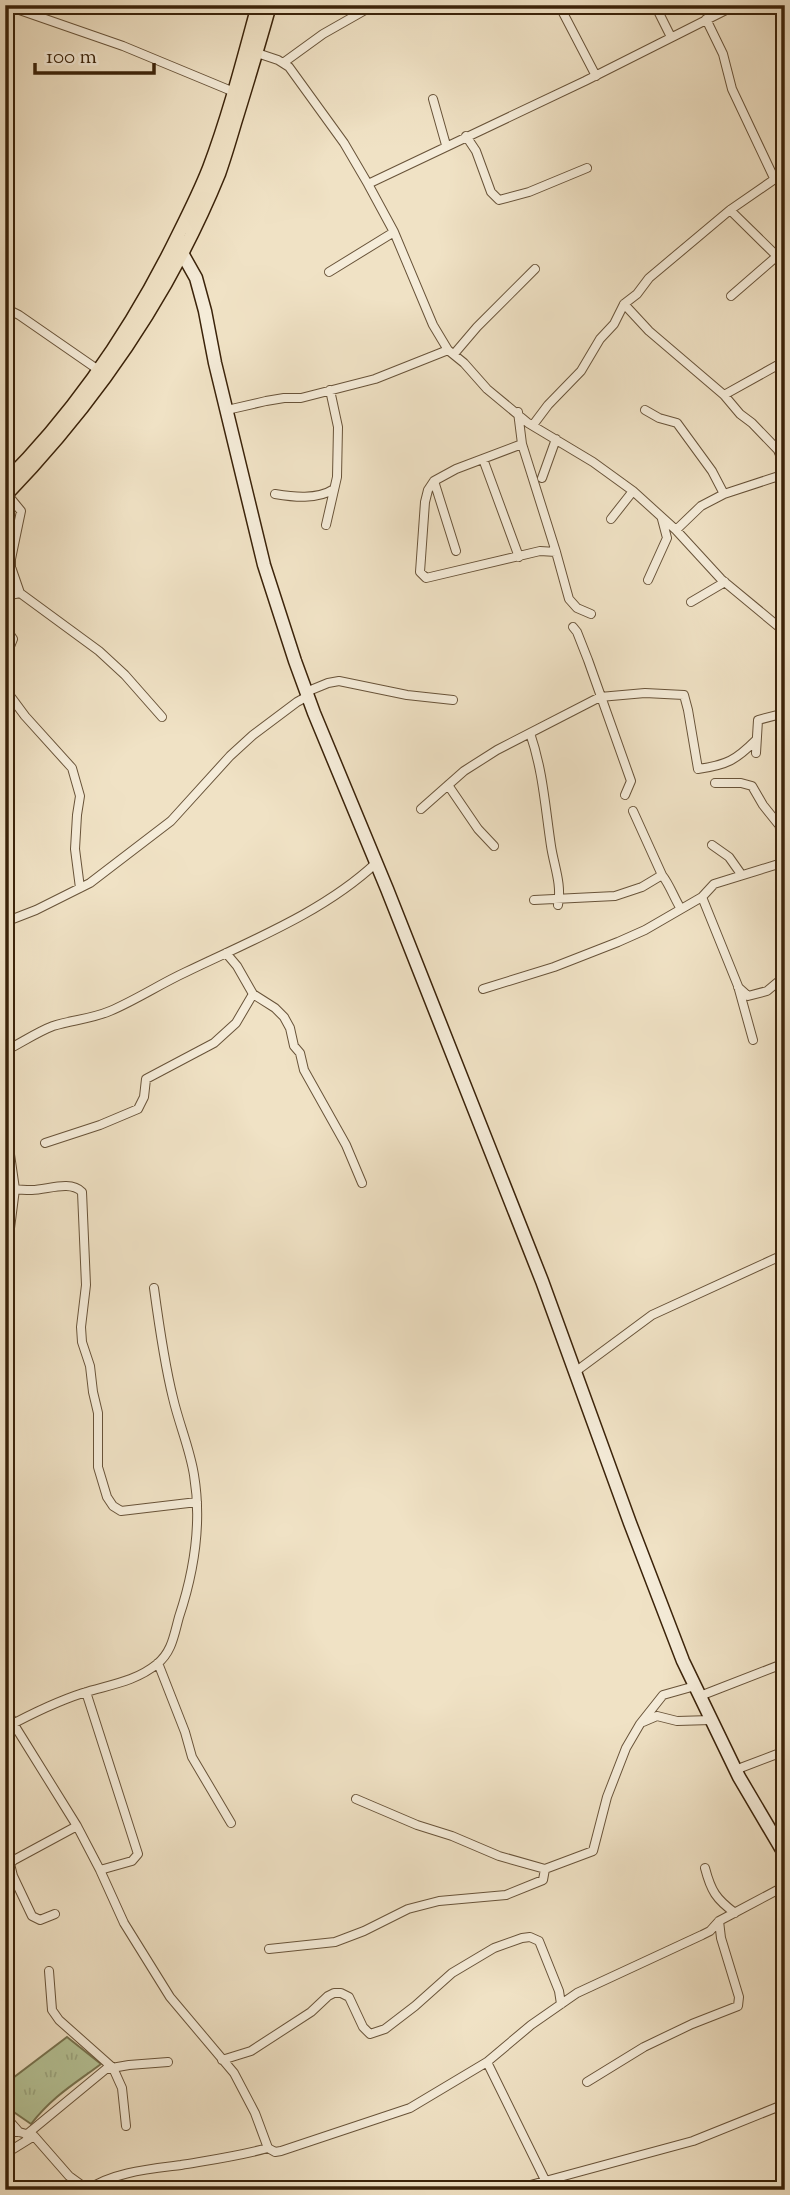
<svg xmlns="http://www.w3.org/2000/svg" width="790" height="2195" viewBox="0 0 790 2195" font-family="'Sorts Mill Goudy',serif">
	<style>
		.grass { fill: url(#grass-tufts); stroke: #787451; stroke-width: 2 }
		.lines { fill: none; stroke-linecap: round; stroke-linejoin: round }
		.street-casing { stroke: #685339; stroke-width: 10 }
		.secondary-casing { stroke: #3b230a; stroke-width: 15 }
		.primary-casing { stroke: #3b230a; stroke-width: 15 }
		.street { stroke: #f5ecd9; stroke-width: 8 }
		.secondary { stroke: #f5ecd9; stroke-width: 12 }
		.primary { stroke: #f0e2c5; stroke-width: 12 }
	</style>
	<defs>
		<pattern id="grass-tufts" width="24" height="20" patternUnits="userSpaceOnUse" patternTransform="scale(1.75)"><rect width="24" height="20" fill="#b6c498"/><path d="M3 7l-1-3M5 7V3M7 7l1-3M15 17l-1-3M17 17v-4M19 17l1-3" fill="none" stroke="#9da882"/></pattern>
	</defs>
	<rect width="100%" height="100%" fill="#f0e2c5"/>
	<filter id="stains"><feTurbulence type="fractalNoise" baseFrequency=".00286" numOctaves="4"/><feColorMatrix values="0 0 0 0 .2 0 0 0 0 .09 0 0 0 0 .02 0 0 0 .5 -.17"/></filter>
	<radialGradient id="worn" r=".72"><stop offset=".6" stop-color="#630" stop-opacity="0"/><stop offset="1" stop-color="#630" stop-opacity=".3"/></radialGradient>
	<!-- grass -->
	<path class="grass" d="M67,2037L101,2064C73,2085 53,2096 31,2124L5,2106V2084Z"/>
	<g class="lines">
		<!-- street casing -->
		<g class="street-casing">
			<path id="street" d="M5,5L123,46L234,92
				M559,5L596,76
				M655,5L671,37
				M706,19L723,54L732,89L774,178
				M257,53L278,60L289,67L344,143L368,184L394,232L433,325L448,350L464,363L487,389L528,423L593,462L633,491L676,530L721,579L785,632
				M283,63L323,34L374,5
				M433,99L446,145
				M466,136L476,151L491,192L499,200L529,192L587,168
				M368,184L585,81L736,5
				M730,210L785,264
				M329,272L394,232
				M731,296L776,257
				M624,304L637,294L649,278L730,210L785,172
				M5,308L19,315L97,369
				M454,354L477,327L535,269
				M724,395L785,361
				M227,410L266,401L284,398H301L375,379L448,350
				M645,410L659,418L677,423L712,471L724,494
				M518,412L522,444L556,552L569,599L577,608L591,614
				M533,425L548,405L581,371L600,339L614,324L624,304L649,331L724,395L740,414L752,423L778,450L785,467
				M522,444L456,469L434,481L428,490L425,502L420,572L426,578L540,551L556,552
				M483,459L519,557
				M542,478L556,439
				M434,481L456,551
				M275,494C293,497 317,500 334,489
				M611,519L633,491
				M326,525L337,477L338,427L330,390
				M676,530L701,506L724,494L785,474
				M648,580L667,538L662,519
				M20,593L99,651L125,675L162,717
				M5,596L20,593L11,567V559L21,511L7,494
				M691,602L725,582
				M5,627L13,639L5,659
				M573,627L577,632L588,660L631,781L625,795
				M5,689L25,716L72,768L80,796L77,815L75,849L80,888
				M306,692L328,683L339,681L407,695L453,700
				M530,733C543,771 545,806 551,846C554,866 562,884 558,905
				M756,753L758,720L785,713
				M715,783H741L752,786L763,805L779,825L785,842
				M448,785L478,829L494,846
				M421,809L464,771L497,750L600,697L645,693L684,695L688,710L698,769C727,765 736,760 756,740
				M633,811L662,875
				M712,845L729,857L741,874
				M702,897L738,986L753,1040
				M534,900L615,896L642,887L662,875C670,885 674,898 681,909
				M5,922L36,910L90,883L171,821L230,756L253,735L297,702L308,696
				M738,987L748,996L767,991L785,976
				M483,989L554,967L618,942L645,930L702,897L714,884L785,862
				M253,994L275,1008L284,1017L290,1028L294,1046L300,1053L304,1070L346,1145L362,1183
				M5,1051C21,1043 37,1032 53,1026C72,1020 91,1019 110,1011C136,1000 160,984 186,972C250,941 324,912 376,863
				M5,1120L15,1189L5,1267
				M45,1143L100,1125L138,1109L144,1097L146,1079L214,1043L236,1023L253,994L237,966L226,953
				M15,1189C21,1190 26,1190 32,1190C47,1190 70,1180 82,1192L86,1285L81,1327L82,1342L90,1366L93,1392L98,1413V1467L107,1497L113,1506L121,1511L197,1502
				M575,1372L652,1315L785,1254
				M158,1663L185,1732L192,1757L231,1823
				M86,1692L138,1854L132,1861L100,1870
				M700,1696L785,1663
				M5,1706L13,1723L77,1826L100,1870L124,1923L170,1997L234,2073L255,2113L268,2148
				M643,1722L657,1716L677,1721L711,1720
				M5,1728C31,1714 55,1702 83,1693C108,1685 135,1682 157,1664C172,1652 174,1635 179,1617C194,1572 202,1523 194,1475C190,1449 179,1424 173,1398C164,1362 159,1325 154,1288
				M735,1770L785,1751
				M356,1799L417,1825L452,1836L499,1856L545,1869L593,1851L607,1797L626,1748L640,1724L663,1695L695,1686
				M705,1868C711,1891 716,1899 735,1913
				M55,1914L40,1920L32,1916L13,1876L10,1864L14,1860L77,1826
				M269,1949L335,1942L364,1931L408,1909L439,1901L506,1895L543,1880L545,1869
				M49,1971L52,2010L59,2020L113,2068L122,2088L126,2126
				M222,2060L251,2051L311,2012L328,1996L334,1993H341L349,1997L363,2027L370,2034L385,2029L415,2006L452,1973L494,1948L522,1938L530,1937L539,1941L559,1991L561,2004
				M487,2062L546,2182
				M587,2082L644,2047L692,2024L738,2006L739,1997L721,1938L719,1921
				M5,2116L19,2132
				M5,2132H19L34,2136L69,2176L87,2189L85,2190
				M26,2135L106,2069L129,2065L168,2062
				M5,2154L34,2136
				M87,2190C113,2172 150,2169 181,2165C210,2160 239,2156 268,2148L275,2152L281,2151L410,2108L487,2062L531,2025L577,1993L702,1935L710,1931L719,1921L785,1886
				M512,2190L693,2141L785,2104"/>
		</g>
		<!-- secondary casing -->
		<g class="secondary-casing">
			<path id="secondary" d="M178,246L196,278L205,311L215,363L264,565L295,661L314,713L387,889L542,1281L630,1523L683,1661L739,1777L785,1855"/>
		</g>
		<!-- primary casing -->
		<g class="primary-casing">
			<path id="primary" d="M5,482C76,411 134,325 178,235C189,213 200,191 209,168C229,115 243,60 258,5
				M5,496C95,403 170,294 219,174C225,157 230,140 235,123C247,84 259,45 270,5"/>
		</g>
		<!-- street -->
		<use href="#street" class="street"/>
		<!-- secondary -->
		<use href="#secondary" class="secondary"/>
		<!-- primary -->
		<use href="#primary" class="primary"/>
	</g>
	<!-- margin -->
	<rect width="790" height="2195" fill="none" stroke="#f0e2c5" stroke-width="28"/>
	<rect x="7" y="7" width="776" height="2181" fill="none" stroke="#3b230a" stroke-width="3.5"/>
	<rect x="14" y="14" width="762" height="2167" fill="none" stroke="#3b230a" stroke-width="2"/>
	<!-- scale -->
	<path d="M35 63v10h119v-10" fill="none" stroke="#3b230a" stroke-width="3.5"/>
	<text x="46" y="63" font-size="21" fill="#3b230a" stroke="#f5ecd9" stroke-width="5" paint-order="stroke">100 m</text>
	<rect width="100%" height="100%" filter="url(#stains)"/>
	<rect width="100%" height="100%" fill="url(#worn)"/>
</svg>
